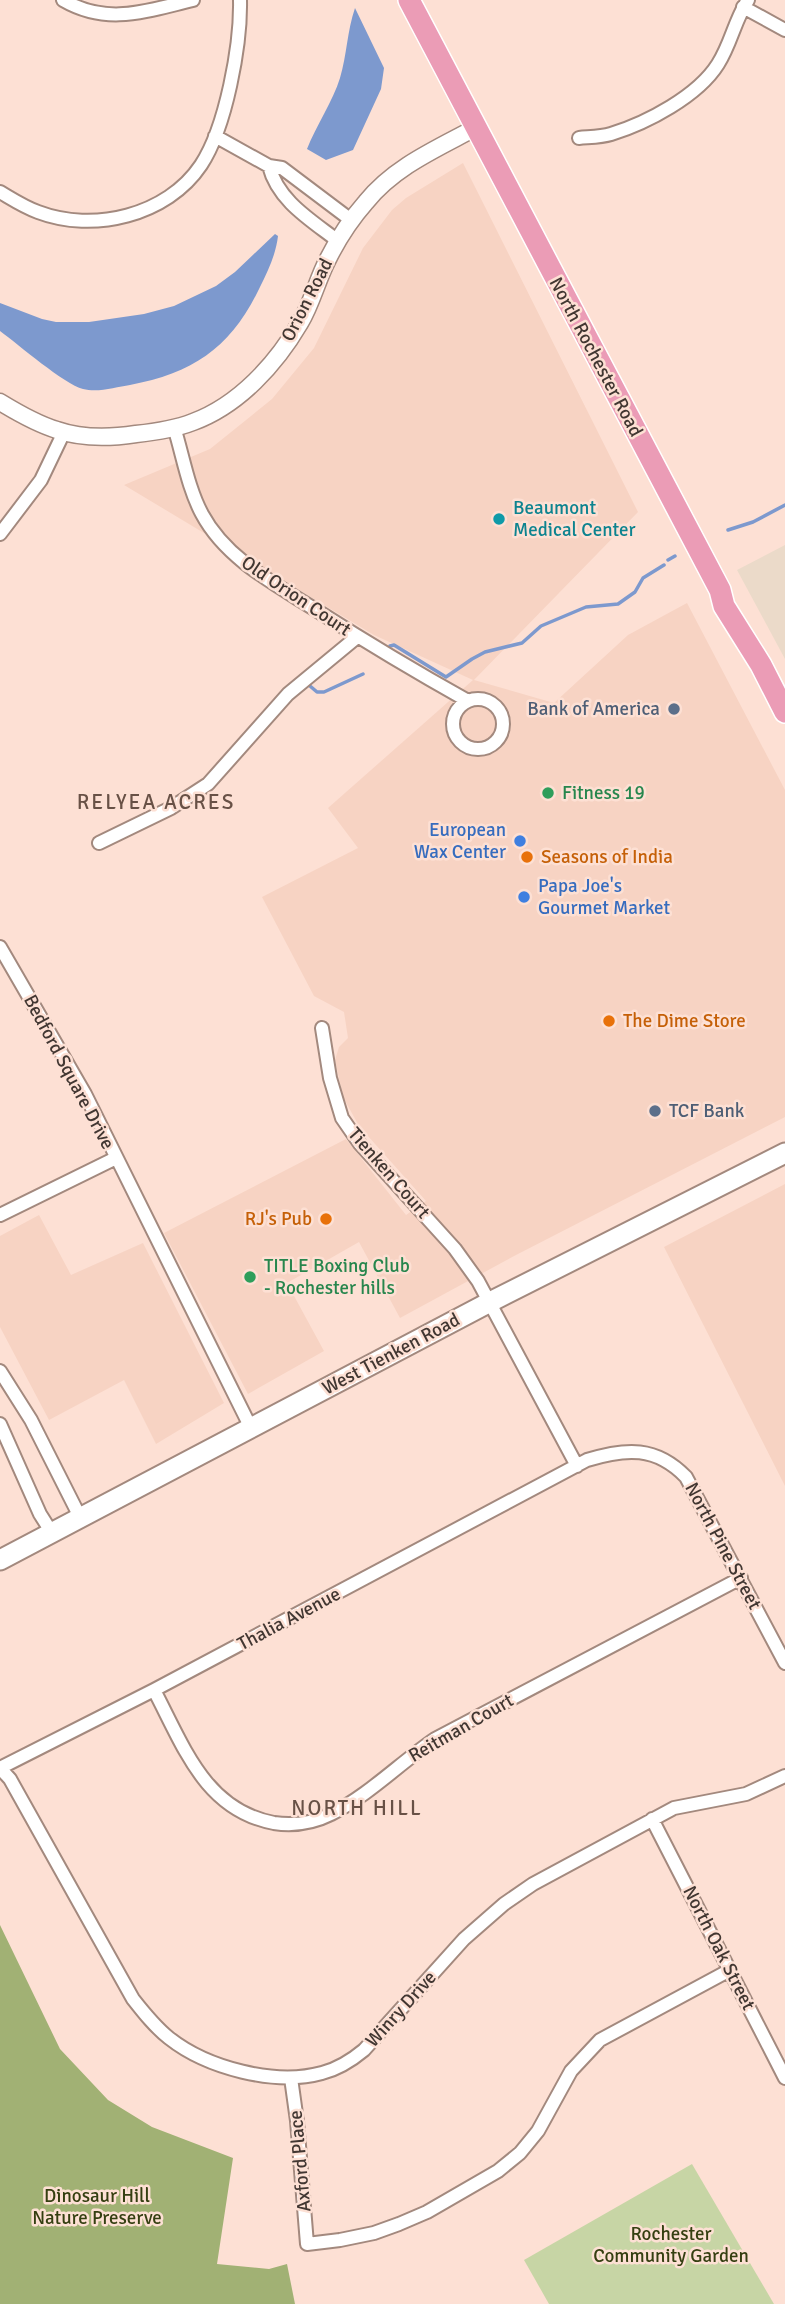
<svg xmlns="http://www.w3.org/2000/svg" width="785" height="2304" viewBox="0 0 785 2304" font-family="Signika,sans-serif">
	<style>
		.built { fill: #f7d3c3 }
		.industrial { fill: #ebdac9 }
		.green { fill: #c7d5a5 }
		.forest { fill: #a1b174 }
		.water { fill: #7d99ce }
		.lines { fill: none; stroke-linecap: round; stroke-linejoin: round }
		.stream { stroke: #7d99ce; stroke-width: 3.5 }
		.minor-casing { stroke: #a3897e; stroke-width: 16 }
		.tertiary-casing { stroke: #a3897e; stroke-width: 19 }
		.secondary-casing { stroke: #a3897e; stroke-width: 23 }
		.primary-casing { stroke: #fff; stroke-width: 24 }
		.minor { stroke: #fff; stroke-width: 12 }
		.tertiary { stroke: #fff; stroke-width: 16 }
		.secondary { stroke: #fff; stroke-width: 19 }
		.primary { stroke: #eb9cb6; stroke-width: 21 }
		.culture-dot { fill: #0f9aa8; stroke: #fde0d4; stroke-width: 2.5 }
		.service-dot { fill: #5c6f8a; stroke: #fde0d4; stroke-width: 2.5 }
		.leisure-dot { fill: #2e9e5b; stroke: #fde0d4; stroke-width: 2.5 }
		.shop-dot { fill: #3f7fe0; stroke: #fde0d4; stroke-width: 2.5 }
		.food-dot { fill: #e8710a; stroke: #fde0d4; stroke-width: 2.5 }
		.labels { text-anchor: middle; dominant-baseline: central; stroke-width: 5; stroke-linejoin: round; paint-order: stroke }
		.street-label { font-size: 19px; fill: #423732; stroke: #fde0d4 }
		.culture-label { font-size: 19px; fill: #0d838f; stroke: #fde0d4; text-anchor: start }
		.service-label { font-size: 19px; fill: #4e5e75; stroke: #fde0d4; text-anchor: end }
		.leisure-label { font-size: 19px; fill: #27864d; stroke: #fde0d4; text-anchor: start }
		.shop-label { font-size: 19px; fill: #366cbe; stroke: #fde0d4; text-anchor: end }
		.food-label { font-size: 19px; fill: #c56008; stroke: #fde0d4; text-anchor: start }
		.park-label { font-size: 19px; fill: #353f11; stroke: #fde0d4 }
		.neighbourhood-label { font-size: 21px; letter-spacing: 2px; fill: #685146; stroke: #fde0d4 }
	</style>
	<rect width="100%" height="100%" fill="#fde0d4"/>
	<!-- built -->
	<path class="built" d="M463,163L638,512L474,680L554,703L628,635L687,603L785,790V1117L516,1255L400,1318L359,1242L287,1283L324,1351L248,1394L164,1233L346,1139L406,1215L426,1201L359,1126L343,1097L335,1060L339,1047L348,1038L344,1012L314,996L262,897L358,848L328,808L473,680L374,635L124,485L210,449L272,399L314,348L363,248L392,210L406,198Z
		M785,1184V1486L664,1247Z
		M39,1215L71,1275L143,1243L224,1403L156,1444L124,1380L49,1420L0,1327V1236Z"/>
	<!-- industrial -->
	<path class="industrial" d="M785,545V659L737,570Z"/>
	<!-- green -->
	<path class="green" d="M692,2164L774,2304H549L524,2260Z"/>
	<!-- forest -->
	<path class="forest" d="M0,1925L60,2049L108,2100L152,2127L233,2158L217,2264L269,2269L287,2264L295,2304H0Z"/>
	<!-- water -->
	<path class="water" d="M355,8L384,68L381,89L353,150L326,160L307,149C316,126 333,101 340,78C347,55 347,31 355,8Z
		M275,234L278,236C276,254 268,271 260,287C232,346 195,373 130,385C116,387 98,393 83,389C64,384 19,345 0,331V303L42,319L56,322H89L144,314L174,306L216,286L235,272Z"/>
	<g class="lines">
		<!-- stream -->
		<path class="stream" d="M728,530L753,522L785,505
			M668,560L675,556
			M390,646L394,645L446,677L472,659L485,652L522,643L541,626L586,607L618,604L635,592L643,578L664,565
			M310,686L317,692H324L363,674"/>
		<!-- minor casing -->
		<g class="minor-casing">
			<path id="minor" d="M63,0C108,26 146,11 193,0
				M743,7L785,30
				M215,136L269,166L282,168L351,220
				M579,138C589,137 601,137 611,134C647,123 698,96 718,64C731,44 735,19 748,0
				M269,166C278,201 311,220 338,241
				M0,192C12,199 24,207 38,212C93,233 167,216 201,165C226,127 241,45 240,0
				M174,427C183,456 188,488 202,514C226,559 275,584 316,610C366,642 416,672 468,701
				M0,534L41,480L64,432
				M453 724a25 25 0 1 1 50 0a25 25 0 1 1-50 0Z
				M99,843L171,808L208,784L288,694L357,637
				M0,947L85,1094L251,1428
				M322,1028L330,1078L342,1118L360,1144L455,1249L478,1281L577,1466
				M0,1215L116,1158
				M0,1371L31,1420L80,1517
				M0,1424L40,1514L52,1533
				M154,1690C184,1747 205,1810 274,1823C294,1826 313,1823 331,1814C369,1795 400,1763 435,1739L741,1578
				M0,1768L10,1779L133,1999C144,2013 155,2027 169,2038C207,2068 275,2086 322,2073C338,2069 352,2060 364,2050L464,1939L504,1904L533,1884L674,1808L746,1794L785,1776
				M0,1768L154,1690L587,1460C626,1448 656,1446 686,1477L785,1663
				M652,1819L785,2078
				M291,2078L297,2121L307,2244L340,2240L374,2233L399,2224L427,2212L498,2171L520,2153L538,2131L571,2071L600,2040L730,1970"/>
		</g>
		<!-- tertiary casing -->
		<g class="tertiary-casing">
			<path id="tertiary" d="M0,402C18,413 37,424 57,430C83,439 110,438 136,434C155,432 175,429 193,422C239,405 276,364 300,323C312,303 317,280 328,259C338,239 351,219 366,202C394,167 436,149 475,128"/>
		</g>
		<!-- secondary casing -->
		<g class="secondary-casing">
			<path id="secondary" d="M0,1560L490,1302L785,1153"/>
		</g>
		<!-- primary casing -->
		<g class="primary-casing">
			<path id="primary" d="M409,0L720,590L724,606L761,665L785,712"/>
		</g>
		<!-- minor -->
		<use href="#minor" class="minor"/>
		<!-- tertiary -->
		<use href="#tertiary" class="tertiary"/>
		<!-- secondary -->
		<use href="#secondary" class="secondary"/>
		<!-- primary -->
		<use href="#primary" class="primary"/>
	</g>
	<!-- markers -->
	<circle class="culture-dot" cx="499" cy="519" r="7"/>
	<g class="service-dot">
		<circle cx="674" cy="709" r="7"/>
		<circle cx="655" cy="1111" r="7"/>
	</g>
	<g class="leisure-dot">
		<circle cx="548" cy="793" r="7"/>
		<circle cx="250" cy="1277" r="7"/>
	</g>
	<g class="shop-dot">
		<circle cx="520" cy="841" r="7"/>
		<circle cx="524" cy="897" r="7"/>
	</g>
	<g class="food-dot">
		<circle cx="527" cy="857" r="7"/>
		<circle cx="609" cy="1021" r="7"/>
		<circle cx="326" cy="1219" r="7"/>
	</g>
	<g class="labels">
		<!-- street labels -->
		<g class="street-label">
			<text transform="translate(307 300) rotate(-63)">Orion Road</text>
			<text transform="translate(596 357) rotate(62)">North Rochester Road</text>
			<text transform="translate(296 596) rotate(34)">Old Orion Court</text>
			<text transform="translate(69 1072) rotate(62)">Bedford Square Drive</text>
			<text transform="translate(389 1173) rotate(49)">Tienken Court</text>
			<text transform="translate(391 1354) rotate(-28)">West Tienken Road</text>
			<text transform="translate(723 1546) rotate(62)">North Pine Street</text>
			<text transform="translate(289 1619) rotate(-28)">Thalia Avenue</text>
			<text transform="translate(461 1728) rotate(-30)">Reitman Court</text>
			<text transform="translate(719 1948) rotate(63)">North Oak Street</text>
			<text transform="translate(401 2009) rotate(-48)">Winry Drive</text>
			<text transform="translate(300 2161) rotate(-95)">Axford Place</text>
		</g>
		<!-- culture labels -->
		<g class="culture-label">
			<text x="513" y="508">Beaumont<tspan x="513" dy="22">Medical Center</tspan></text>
		</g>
		<!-- service labels -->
		<g class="service-label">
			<text x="660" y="709">Bank of America</text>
			<text x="669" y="1111" text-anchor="start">TCF Bank</text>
		</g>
		<!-- leisure labels -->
		<g class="leisure-label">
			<text x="562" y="793">Fitness 19</text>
			<text x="264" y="1266">TITLE Boxing Club<tspan x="264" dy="22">- Rochester hills</tspan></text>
		</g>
		<!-- shop labels -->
		<g class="shop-label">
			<text x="506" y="830">European<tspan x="506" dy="22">Wax Center</tspan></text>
			<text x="538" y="886" text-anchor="start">Papa Joe's<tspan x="538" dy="22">Gourmet Market</tspan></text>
		</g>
		<!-- food labels -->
		<g class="food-label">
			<text x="541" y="857">Seasons of India</text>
			<text x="623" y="1021">The Dime Store</text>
			<text x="312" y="1219" text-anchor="end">RJ's Pub</text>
		</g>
		<!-- park labels -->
		<g class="park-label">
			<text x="97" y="2196">Dinosaur Hill<tspan x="97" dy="22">Nature Preserve</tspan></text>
			<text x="671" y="2234">Rochester<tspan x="671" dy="22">Community Garden</tspan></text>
		</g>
		<!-- neighbourhood labels -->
		<g class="neighbourhood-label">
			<text x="156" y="802">RELYEA ACRES</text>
			<text x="357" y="1808">NORTH HILL</text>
		</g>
	</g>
</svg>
